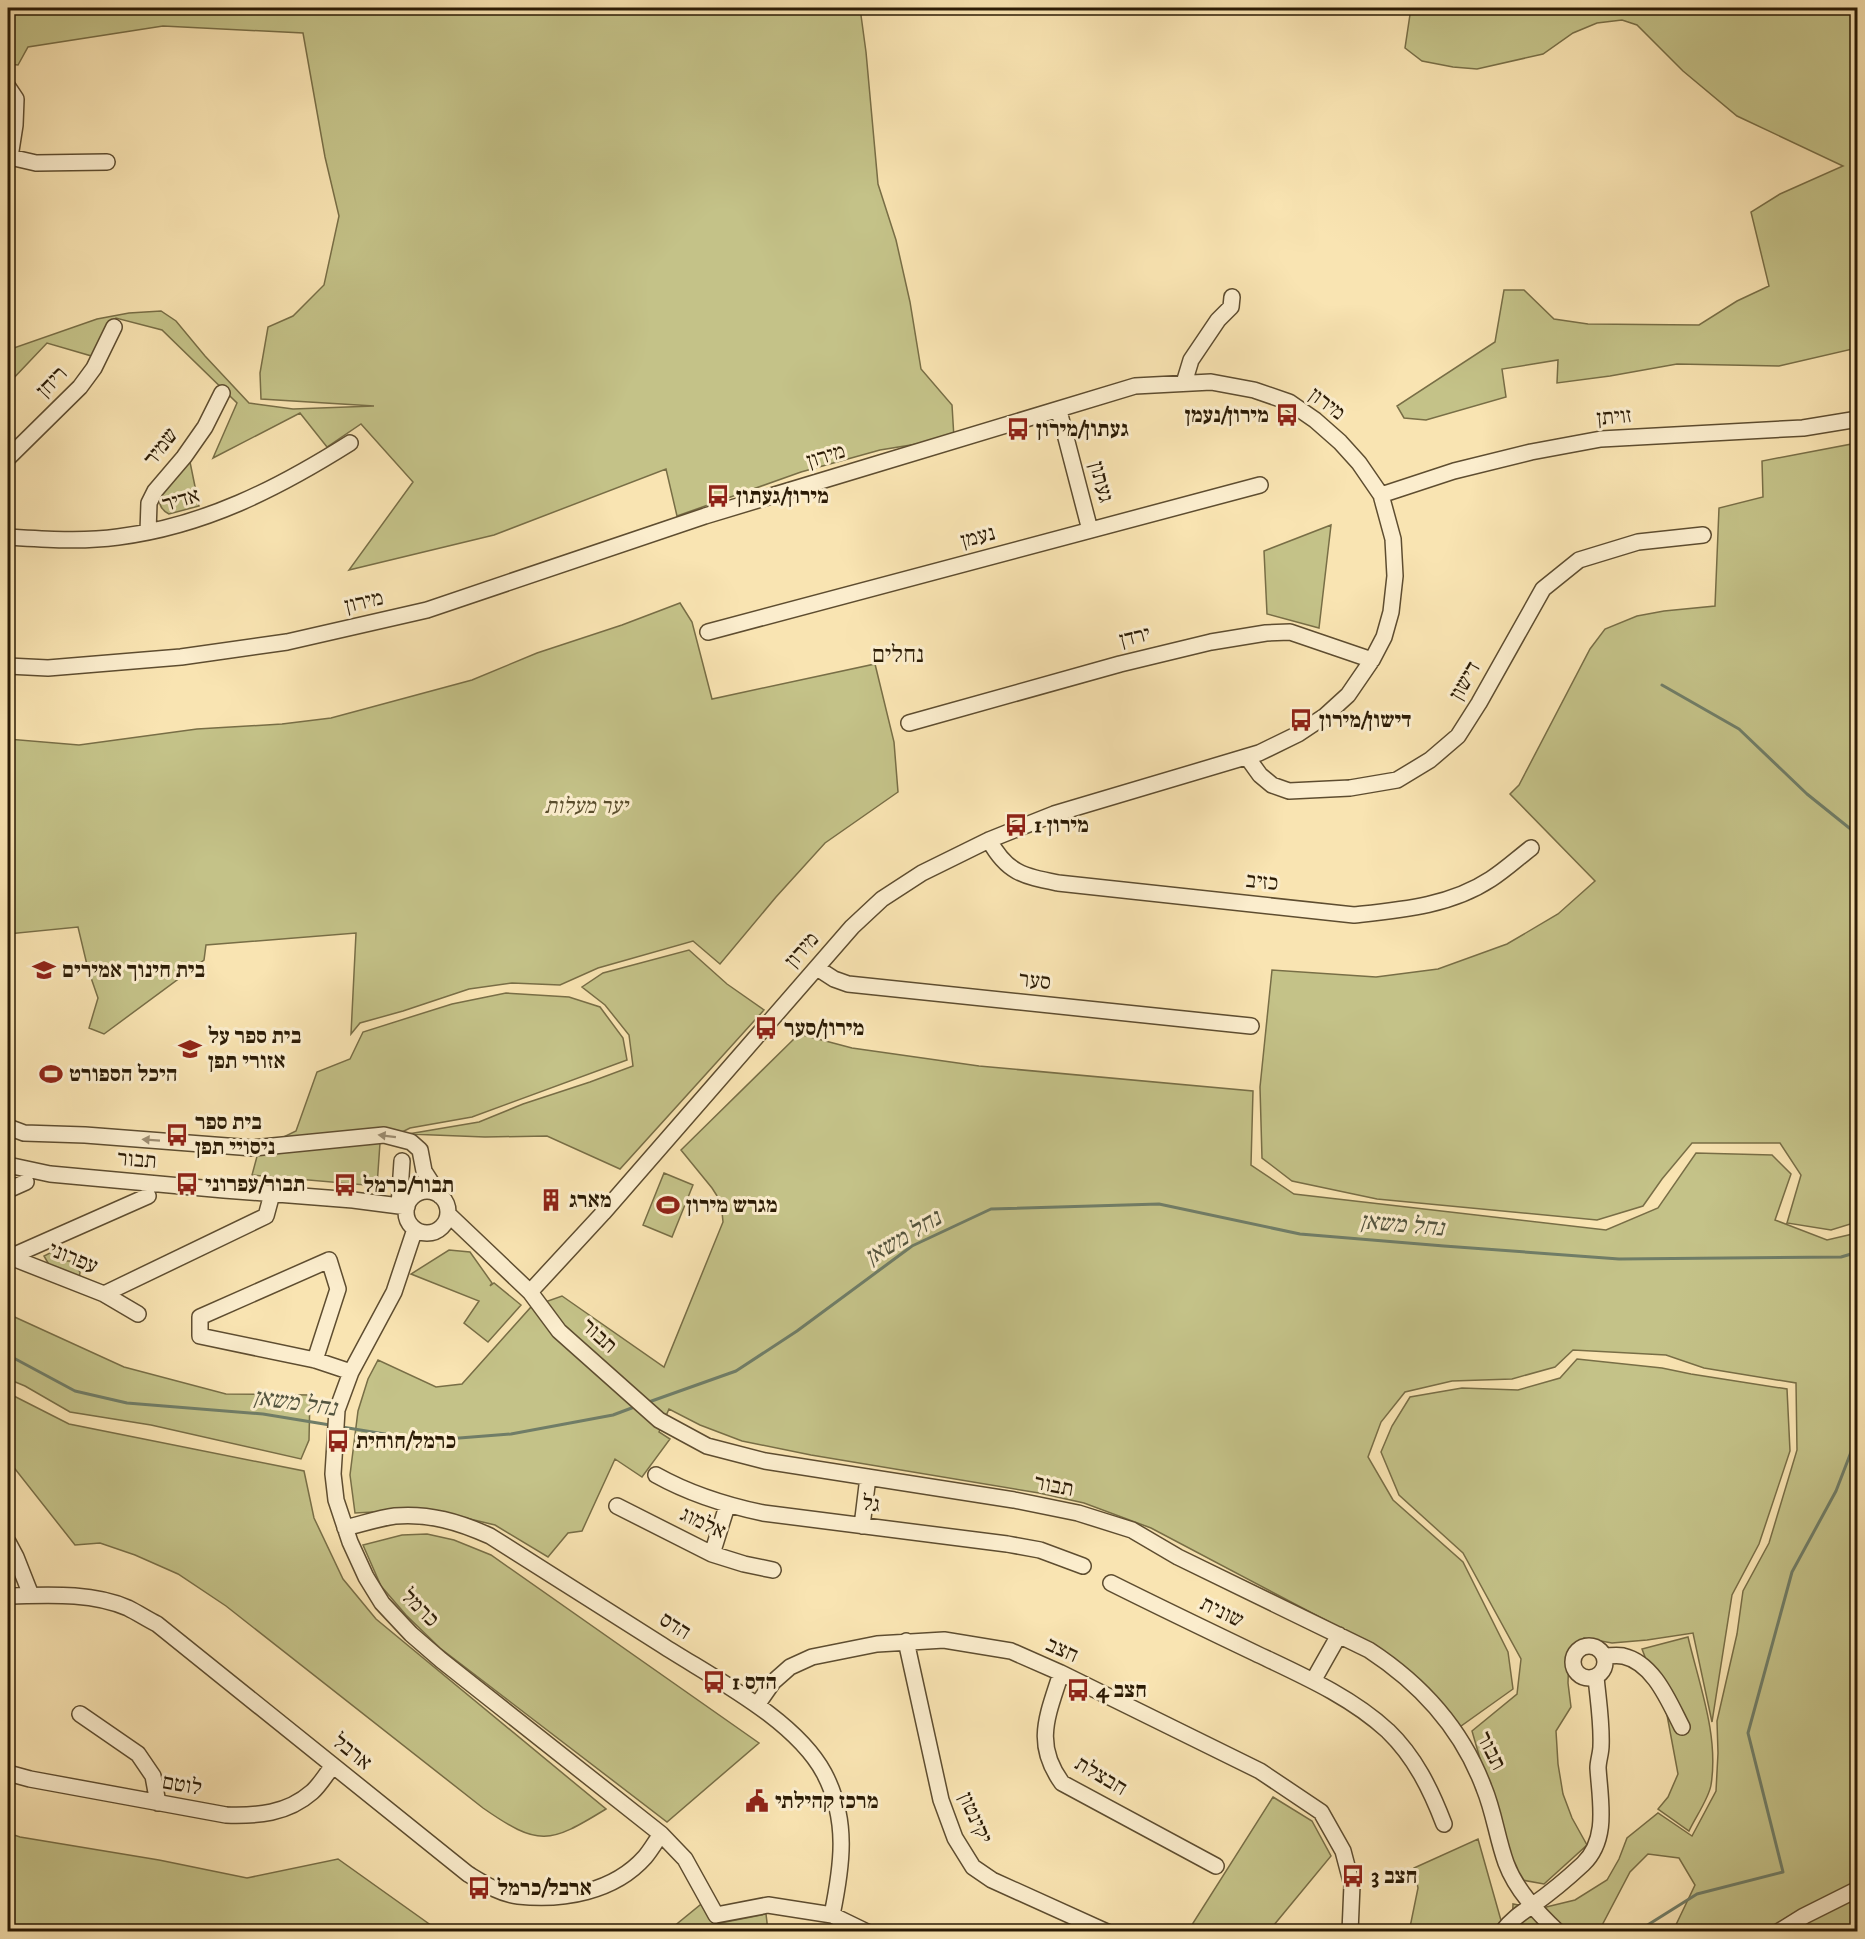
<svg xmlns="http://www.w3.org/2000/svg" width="1865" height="1939" viewBox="0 0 1865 1939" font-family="'IM FELL DW Pica','Frank Ruhl Libre',serif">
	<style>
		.green { fill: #c4c288; stroke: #786e46; stroke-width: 1.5 }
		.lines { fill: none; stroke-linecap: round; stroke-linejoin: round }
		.stream { stroke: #707d67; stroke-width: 3 }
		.minor-casing { stroke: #5e4d30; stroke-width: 18 }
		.minor { stroke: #fbedcd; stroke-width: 15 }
		.oneway { fill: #9d8e73 }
		.labels { text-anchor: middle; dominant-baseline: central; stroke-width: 6; stroke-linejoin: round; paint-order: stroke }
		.street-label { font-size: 22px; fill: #2b1b05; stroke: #fbedcd }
		.poi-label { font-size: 22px; font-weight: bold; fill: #2b1b05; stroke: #fbedcd; text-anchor: start }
		.park-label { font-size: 22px; font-style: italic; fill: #594d2c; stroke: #fbedcd }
		.neighbourhood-label { font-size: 24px; fill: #2b1b05; stroke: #fbedcd }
		.water-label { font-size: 24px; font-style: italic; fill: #53543e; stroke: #fbedcd }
	</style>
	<rect width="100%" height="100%" fill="#f9e4b2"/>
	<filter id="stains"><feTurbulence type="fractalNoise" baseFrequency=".00333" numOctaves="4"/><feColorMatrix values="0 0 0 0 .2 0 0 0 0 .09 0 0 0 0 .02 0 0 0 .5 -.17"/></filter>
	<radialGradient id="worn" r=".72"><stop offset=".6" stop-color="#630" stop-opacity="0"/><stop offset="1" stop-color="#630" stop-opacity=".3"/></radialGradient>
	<!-- green -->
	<path class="green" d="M8,8H860L866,52L878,184L896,240L910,302L921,369L952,405L954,438L880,450L801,472L677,516L666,469L494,535L349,570L413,482L361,424L327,447L300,413L213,458L237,403L162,330L116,318L95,357L47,343L8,384V350L97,319L129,313L161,311L176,321L205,356L249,403L293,409L374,406L261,399L260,373L268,327L293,316L324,285L339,216L325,157L303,33L163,26L28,47L18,65L8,64Z
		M1411,8H1857V348L1779,366L1677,364L1610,376L1557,383L1558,360L1502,369L1506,397L1426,420L1404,418L1397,406L1495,342L1504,290H1524L1554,319L1588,324L1699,325L1737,301L1769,286L1751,212L1780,194L1843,166L1737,116L1683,71L1637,25L1622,20L1597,23L1573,33L1543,54L1477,69L1453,67L1422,61L1405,48Z
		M1857,443V1222L1831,1230L1787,1223L1801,1175L1780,1143H1692L1662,1179L1643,1206L1597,1220L1377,1199L1292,1181L1262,1158L1260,1087L1272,970L1376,977L1438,969L1507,944L1558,914L1595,881L1510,794L1519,785L1590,649L1605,629L1637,616L1664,611L1715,606L1719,508L1763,497L1762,461Z
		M190,462L199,506L169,514C161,510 158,503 160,494L186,463Z
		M1331,525L1319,628L1267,614L1264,551Z
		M680,603L692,622L712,699L875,664L894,742L898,792L825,843L776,897L720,964L693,941L598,968L560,985L512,983L469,989L403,1011L360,1023L351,1034L356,933L206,945L204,960L104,1034L89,1028L98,998L88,969L78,927L8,934V739L79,745L197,729L282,724L331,718L472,680L537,653L622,625Z
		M689,950L727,984L764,1010L620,1169L547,1136L485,1137L408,1134L479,1122L523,1104L590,1082L633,1066L629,1035L605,1005L582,987L603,973Z
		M506,993L569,997L600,1007L623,1038L627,1060L472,1117L410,1128L380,1143L377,1186L252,1175L259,1149L296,1131L317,1072L350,1059L363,1032L452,1004Z
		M799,1034L852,1048L979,1066L1253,1091L1251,1165L1294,1194L1606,1230L1658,1208L1696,1153L1772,1155L1791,1174L1775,1220L1827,1240L1857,1233V1931H1673L1695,1885L1679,1858L1648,1854L1630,1872L1599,1931H1512L1513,1904L1538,1909L1575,1900L1607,1880L1619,1859L1627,1838L1658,1813L1692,1836L1716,1791L1718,1753L1717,1721L1737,1634L1743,1591L1769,1543L1797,1450L1796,1383L1704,1368L1666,1355L1573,1350L1555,1367L1512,1379L1452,1381L1405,1392L1381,1422L1368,1457L1393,1500L1463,1562L1508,1652L1513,1689L1454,1731L1383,1658L1329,1622L1151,1528L1084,1503L1039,1493L811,1455L742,1441L700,1425L669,1409L659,1432L670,1439L642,1477L615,1459L582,1531L568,1533L548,1557L495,1525L428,1509L355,1513L350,1475L358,1411L368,1379L378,1360L436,1387L462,1384L531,1307L562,1296L664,1367L723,1222L721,1202L712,1188L681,1150Z
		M664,1173L693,1185L672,1237L643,1225Z
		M56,1250L64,1261H72L80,1272L79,1280L55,1275L44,1256Z
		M449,1250L470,1252L492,1283L490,1286L494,1283L521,1305L488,1342L464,1323L479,1301L411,1274Z
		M8,1314L124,1367L226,1394L310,1395L309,1440L301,1459L151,1425L70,1412L25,1386L8,1379Z
		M1577,1359L1662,1368L1691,1374L1787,1389L1790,1451L1759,1544L1732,1595L1712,1722L1693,1633L1647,1640L1612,1643L1584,1638L1569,1651L1568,1683L1571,1707L1556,1731L1558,1764L1563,1794L1572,1818L1587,1845L1544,1884L1511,1878L1508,1856L1472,1731L1517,1694L1521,1659L1463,1553L1399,1495L1381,1452L1392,1426L1410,1397L1462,1388L1518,1390L1560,1378Z
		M8,1393L69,1424L304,1471L314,1518L343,1579L376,1619L606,1809C549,1844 539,1847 483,1808L226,1606L178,1574L135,1555L100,1543L75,1545L8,1460Z
		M427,1534L454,1540L491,1555L759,1743L667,1822L440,1648L406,1615L381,1586L363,1545L402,1535Z
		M1688,1637C1699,1684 1719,1736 1711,1785C1709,1798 1695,1818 1689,1831L1658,1809L1668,1797L1678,1774L1667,1715L1642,1649Z
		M1273,1797L1312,1821L1331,1856L1269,1931H1188Z
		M8,1833L20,1837L159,1860L247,1878L338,1859L439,1931H8Z
		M1478,1839L1504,1931L1409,1932L1418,1888L1414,1868Z
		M705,1901L716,1924L766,1914L768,1931L667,1932Z"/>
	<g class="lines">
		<!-- stream -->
		<path class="stream" d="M1662,685L1739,729L1807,794L1858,835
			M8,1355L75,1391L127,1403L263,1414L330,1425
			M646,1403L736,1371L797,1331L912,1246L991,1209L1159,1204L1300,1234L1444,1246L1619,1259L1841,1257L1858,1252
			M342,1427L403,1437L434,1440L511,1434L613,1415L637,1406
			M1643,1932L1646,1926L1697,1894L1783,1872L1748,1733L1792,1572L1836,1491L1858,1434"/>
		<!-- minor casing -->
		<g class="minor-casing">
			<path id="minor" d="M8,87L16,99L15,125L10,157L36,163L107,162
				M1184,383L1191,360L1218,320L1231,307L1232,297
				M1059,411L1090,530
				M8,458L80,387L94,368L114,327
				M1381,495L1454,471L1531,452L1601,439L1803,428L1858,419
				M148,532L149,503L155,491L184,457L205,427L222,393
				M8,537C44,539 81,542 118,537C204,526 277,489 350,443
				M708,632L1260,485
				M8,666L48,668L181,657L287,642L427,610L705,516L1135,386L1211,382L1254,390L1289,402L1315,420L1340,442L1359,463L1381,495L1393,539L1395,576L1391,612L1384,637L1372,660L1348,695L1325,716L1298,734L1259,753L1054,814L989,840L922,873L882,899L852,927L603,1213L530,1292
				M909,723L1120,664L1211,642L1266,633L1290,632L1372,660
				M1247,757L1260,775L1272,785L1289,791L1350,788L1397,780L1430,760L1458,736L1479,703L1543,589L1579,560L1638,542L1703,535
				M989,840C1007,873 1023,876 1058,883L1354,915C1401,910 1450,906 1491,879C1505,870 1518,858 1531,848
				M817,968L834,979L848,984L1251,1026
				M8,1127L24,1133L85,1135L253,1148L384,1135L411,1142L420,1150L424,1171L440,1196
				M8,1165L50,1174L224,1190L353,1200L407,1207
				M8,1190L26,1182
				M406 1212a21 21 0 1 1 42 0a21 21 0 1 1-42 0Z
				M148,1196L10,1257L104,1294L266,1216L272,1194
				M399,1206L402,1161
				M448,1214L530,1292L559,1331L659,1420L707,1446L765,1461L1014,1500L1078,1513L1132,1530L1178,1557L1369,1650C1421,1684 1462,1729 1484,1788C1494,1812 1497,1838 1506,1863C1516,1890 1537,1912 1558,1932
				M415,1229L394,1292L351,1372L337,1410L333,1474L336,1500L350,1542L366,1577L382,1603L411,1634L441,1660L661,1834L685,1859L716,1915L768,1905L832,1915L867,1932
				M104,1294L138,1314
				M315,1360L338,1289L329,1260L200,1317V1336L315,1360L351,1372
				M656,1475C690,1494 725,1505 763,1513L1007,1544L1040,1550L1083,1566
				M617,1506L712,1554L744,1564L773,1570
				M862,1526L868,1477
				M345,1528C362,1524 379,1518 395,1516C429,1513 459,1522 490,1536C547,1572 605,1609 662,1645C713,1678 795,1719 824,1773C849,1820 842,1866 832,1915
				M8,1542L16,1557L31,1595
				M712,1554L727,1506
				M1111,1583C1159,1607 1207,1630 1255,1653C1301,1675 1350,1696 1388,1731C1415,1757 1431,1790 1444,1824
				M8,1596C47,1595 92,1592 128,1608C138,1613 147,1619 157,1624L468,1874C483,1883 500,1894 518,1896C563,1901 614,1892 645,1857C651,1850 656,1841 661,1834
				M906,1641L941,1800L955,1838L973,1867L992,1880L1107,1932
				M1573 1662a16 16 0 1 1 32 0a16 16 0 1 1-32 0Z
				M1604,1656C1610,1656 1617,1655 1623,1656C1654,1663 1669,1702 1682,1727
				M1061,1673C1048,1715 1033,1743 1062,1783L1216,1866
				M1313,1681L1339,1635
				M757,1705L773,1682L790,1667L812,1657L877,1644L944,1640L1011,1651L1061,1673L1260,1771L1321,1812L1343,1851L1352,1885L1350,1932
				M80,1714L138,1754L153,1776L158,1803
				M8,1773L30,1779L226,1815C257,1816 287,1814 312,1792C320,1785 326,1774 333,1766
				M1502,1932C1511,1920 1521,1913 1533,1905C1550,1893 1568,1878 1583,1864C1609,1839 1600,1801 1598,1768C1598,1761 1601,1753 1601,1746C1602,1723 1598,1699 1596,1677
				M1778,1932L1804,1916L1858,1889"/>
		</g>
		<!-- minor -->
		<use href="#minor" class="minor"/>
	</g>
	<!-- one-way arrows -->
	<defs><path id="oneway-solid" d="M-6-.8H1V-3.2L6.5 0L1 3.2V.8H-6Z" transform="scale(1.5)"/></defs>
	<g class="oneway">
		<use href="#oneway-solid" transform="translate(387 1136) rotate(-173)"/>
		<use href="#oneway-solid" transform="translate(151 1140) rotate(-176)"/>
	</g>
	<!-- icons -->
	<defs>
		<g id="bus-bare" transform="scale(1.8)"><path d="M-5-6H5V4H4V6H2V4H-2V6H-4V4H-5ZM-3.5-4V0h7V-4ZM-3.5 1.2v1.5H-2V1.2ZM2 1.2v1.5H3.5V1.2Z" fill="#8f2418" stroke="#fbedcd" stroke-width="2.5" paint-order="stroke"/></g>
		<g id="school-bare" transform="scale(1.8)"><path d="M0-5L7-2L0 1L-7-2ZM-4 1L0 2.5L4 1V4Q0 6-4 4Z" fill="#8f2418" stroke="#fbedcd" stroke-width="2.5" paint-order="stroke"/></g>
		<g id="stadium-bare" transform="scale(1.8)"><path d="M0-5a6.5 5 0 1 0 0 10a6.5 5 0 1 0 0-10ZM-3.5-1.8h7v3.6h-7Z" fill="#8f2418" stroke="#fbedcd" stroke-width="2.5" paint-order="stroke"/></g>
		<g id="building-bare" transform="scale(1.8)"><path d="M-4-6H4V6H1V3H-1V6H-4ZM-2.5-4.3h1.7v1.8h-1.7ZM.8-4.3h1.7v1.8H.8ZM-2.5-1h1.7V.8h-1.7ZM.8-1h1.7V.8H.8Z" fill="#8f2418" stroke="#fbedcd" stroke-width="2.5" paint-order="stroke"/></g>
		<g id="civic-bare" transform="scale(1.8)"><path d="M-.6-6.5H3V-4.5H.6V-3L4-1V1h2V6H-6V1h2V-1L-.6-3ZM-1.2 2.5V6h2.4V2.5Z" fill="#8f2418" stroke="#fbedcd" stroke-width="2.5" paint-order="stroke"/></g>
	</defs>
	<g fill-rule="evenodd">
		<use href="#bus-bare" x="1287" y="415"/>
		<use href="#bus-bare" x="1018" y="429"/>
		<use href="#bus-bare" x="718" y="496"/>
		<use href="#bus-bare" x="1301" y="720"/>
		<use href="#bus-bare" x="1016" y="825"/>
		<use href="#school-bare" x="44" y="970"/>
		<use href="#bus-bare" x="766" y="1028"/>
		<use href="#school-bare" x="190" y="1049"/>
		<use href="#stadium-bare" x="51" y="1074"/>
		<use href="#bus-bare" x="177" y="1135"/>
		<use href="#bus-bare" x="187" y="1184"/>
		<use href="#bus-bare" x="345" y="1185"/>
		<use href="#building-bare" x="551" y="1200"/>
		<use href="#stadium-bare" x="668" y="1205"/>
		<use href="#bus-bare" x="338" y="1441"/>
		<use href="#bus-bare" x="714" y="1682"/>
		<use href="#bus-bare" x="1078" y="1690"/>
		<use href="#civic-bare" x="757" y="1801"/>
		<use href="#bus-bare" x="1353" y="1876"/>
		<use href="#bus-bare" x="479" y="1888"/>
	</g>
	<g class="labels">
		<!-- street labels -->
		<g class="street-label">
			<text transform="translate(52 382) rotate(-46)">ריחן</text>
			<text transform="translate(1327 404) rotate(37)">מירון</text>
			<text transform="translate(1614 417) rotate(-5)">זויתן</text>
			<text transform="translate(161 447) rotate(-52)">שמיר</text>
			<text transform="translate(826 456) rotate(-17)">מירון</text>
			<text transform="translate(1101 482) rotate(75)">געתון</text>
			<text transform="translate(181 500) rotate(-16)">אדיר</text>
			<text transform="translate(978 537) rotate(-15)">נעמן</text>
			<text transform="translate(364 602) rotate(-13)">מירון</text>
			<text transform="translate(1135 637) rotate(-14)">ירדן</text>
			<text transform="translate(1465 681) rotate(-60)">דישון</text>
			<text transform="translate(1262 882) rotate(6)">כזיב</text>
			<text transform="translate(802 950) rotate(-49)">מירון</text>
			<text transform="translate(1035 981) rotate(6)">סער</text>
			<text transform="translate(137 1160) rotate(5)">תבור</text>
			<text transform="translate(73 1258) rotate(22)">עפרוני</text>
			<text transform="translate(599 1336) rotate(42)">תבור</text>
			<text transform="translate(1054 1486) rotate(11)">תבור</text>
			<text transform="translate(871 1504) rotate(7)">גל</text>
			<text transform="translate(703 1523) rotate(25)">אלמוג</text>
			<text transform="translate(420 1608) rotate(45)">כרמל</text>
			<text transform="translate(1222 1612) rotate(26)">שונית</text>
			<text transform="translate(675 1626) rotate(32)">הדס</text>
			<text transform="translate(1062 1650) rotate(24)">חצב</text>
			<text transform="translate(1491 1751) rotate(63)">תבור</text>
			<text transform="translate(352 1752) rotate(39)">ארבל</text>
			<text transform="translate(1101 1776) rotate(31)">חבצלת</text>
			<text transform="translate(182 1785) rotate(10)">לוטם</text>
			<text transform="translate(975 1818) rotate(66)">יקינטון</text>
		</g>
		<!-- poi labels -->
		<g class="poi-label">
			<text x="1269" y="415" text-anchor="end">מירון/נעמן</text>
			<text x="1036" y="429">געתון/מירון</text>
			<text x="736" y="496">מירון/געתון</text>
			<text x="1319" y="720">דישון/מירון</text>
			<text x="1034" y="825">מירון 1</text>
			<text x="62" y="970">בית חינוך אמירים</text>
			<text x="784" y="1028">מירון/סער</text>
			<text x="208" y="1036">בית ספר על<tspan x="208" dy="25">אזורי תפן</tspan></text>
			<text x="69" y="1074">היכל הספורט</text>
			<text x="195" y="1122">בית ספר<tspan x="195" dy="25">ניסויי תפן</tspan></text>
			<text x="205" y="1184">תבור/עפרוני</text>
			<text x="363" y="1185">תבור/כרמל</text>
			<text x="569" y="1200">מארג</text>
			<text x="686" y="1205">מגרש מירון</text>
			<text x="356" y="1441">כרמל/חוחית</text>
			<text x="732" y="1682">הדס 1</text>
			<text x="1096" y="1690">חצב 4</text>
			<text x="775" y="1801">מרכז קהילתי</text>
			<text x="1371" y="1876">חצב 3</text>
			<text x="497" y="1888">ארבל/כרמל</text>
		</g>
		<!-- park labels -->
		<g class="park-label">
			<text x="586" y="806">יער מעלות</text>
		</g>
		<!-- neighbourhood labels -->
		<g class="neighbourhood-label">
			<text x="898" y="655">נחלים</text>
		</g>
		<!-- water labels -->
		<g class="water-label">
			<text transform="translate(1402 1225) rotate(5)">נחל משאן</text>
			<text transform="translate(903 1238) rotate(-31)">נחל משאן</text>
			<text transform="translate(295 1403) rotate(8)">נחל משאן</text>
		</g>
	</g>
	<!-- margin -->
	<rect width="1865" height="1939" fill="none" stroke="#f9e4b2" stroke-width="30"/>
	<rect x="9" y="9" width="1847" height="1921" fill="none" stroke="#2b1b05" stroke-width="3"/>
	<rect x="15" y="15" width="1835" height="1909" fill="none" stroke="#2b1b05" stroke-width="1.5"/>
	<rect width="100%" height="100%" filter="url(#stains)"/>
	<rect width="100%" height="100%" fill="url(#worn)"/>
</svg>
